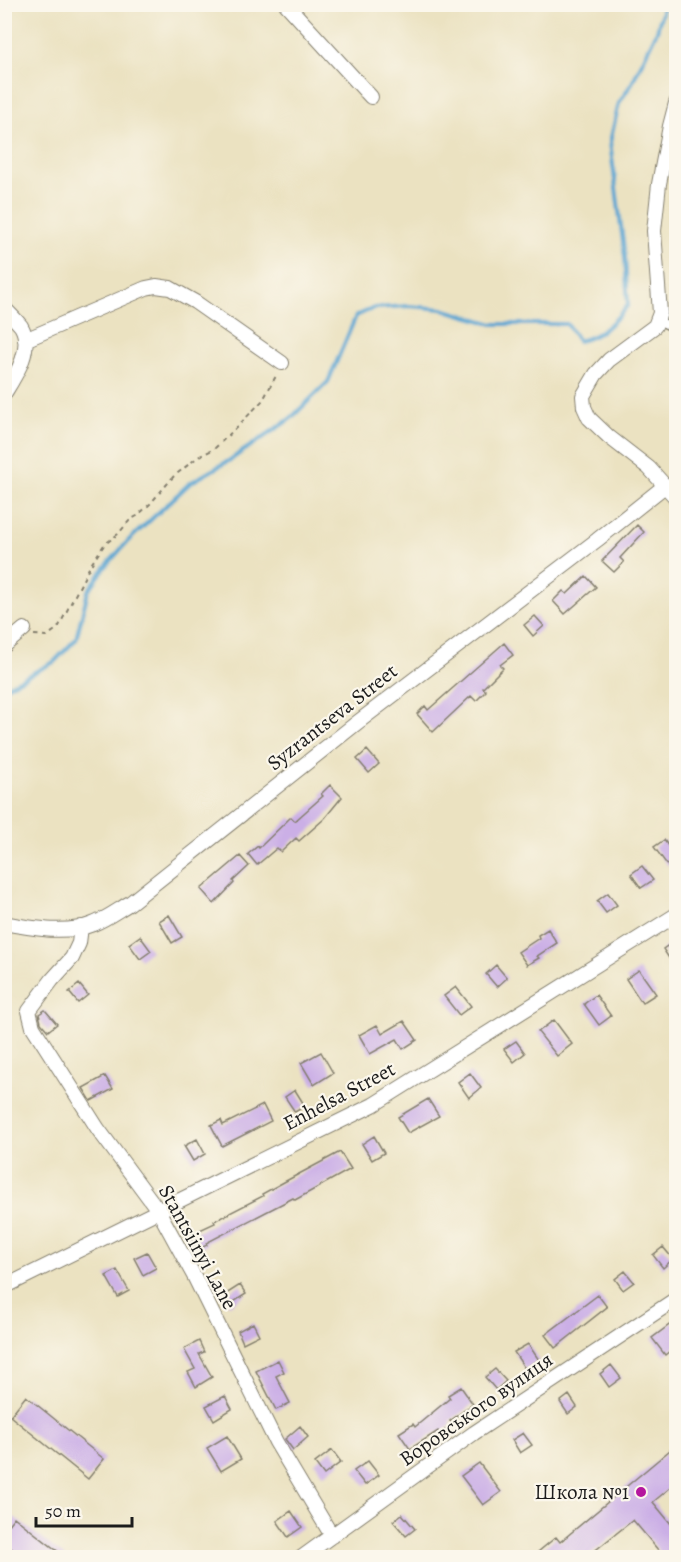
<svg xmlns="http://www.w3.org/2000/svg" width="681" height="1562" viewBox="0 0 681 1562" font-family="Alegreya,serif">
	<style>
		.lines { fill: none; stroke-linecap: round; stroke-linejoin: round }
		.stream { stroke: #5aa5d2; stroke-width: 4 }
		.building { fill: #cbafe6 }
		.service-casing { stroke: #847f6e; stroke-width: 10 }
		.minor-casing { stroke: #847f6e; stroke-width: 16 }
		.path { stroke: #847f6e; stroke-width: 2; stroke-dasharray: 4.5 4.5; stroke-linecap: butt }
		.service { stroke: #fff; stroke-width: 7 }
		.minor { stroke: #fff; stroke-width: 14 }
		.poi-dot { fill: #b5179e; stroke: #fbf7ec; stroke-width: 2 }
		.labels { text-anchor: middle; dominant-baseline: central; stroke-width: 4.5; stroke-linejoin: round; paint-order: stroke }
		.street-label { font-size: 21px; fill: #1c1c1c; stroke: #fbf7ec }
		.poi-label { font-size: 21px; fill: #1c1c1c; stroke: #fbf7ec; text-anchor: end }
	</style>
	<rect width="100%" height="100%" fill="#fbf7ec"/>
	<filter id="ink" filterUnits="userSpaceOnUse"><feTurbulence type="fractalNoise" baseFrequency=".0167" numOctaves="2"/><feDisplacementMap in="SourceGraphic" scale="12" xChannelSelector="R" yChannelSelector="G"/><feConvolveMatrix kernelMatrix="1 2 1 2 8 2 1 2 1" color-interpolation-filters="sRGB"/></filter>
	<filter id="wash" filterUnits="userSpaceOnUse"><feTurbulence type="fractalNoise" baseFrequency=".008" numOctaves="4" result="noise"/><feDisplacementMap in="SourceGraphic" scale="24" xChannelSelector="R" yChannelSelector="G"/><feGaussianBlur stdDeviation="1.35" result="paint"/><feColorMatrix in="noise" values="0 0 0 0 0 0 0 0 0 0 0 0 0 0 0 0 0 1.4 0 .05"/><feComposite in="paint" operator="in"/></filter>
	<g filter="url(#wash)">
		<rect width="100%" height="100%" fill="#ebe2c1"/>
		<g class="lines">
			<!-- stream -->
			<path class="stream" d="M4,688L54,662L76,639L88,591L106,566L128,541L190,483L230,460L290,419L328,382L356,316L374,308L410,306L442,309L493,324H567L578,341C600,337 614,322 628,305L625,257L610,142L619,103L632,83L657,31L664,4"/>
		</g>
		<g id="blocks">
			<!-- building -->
			<path class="building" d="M637,525L644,532L620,558L624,562L614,572L602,561Z
				M586,576L596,587L565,614L553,601L563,591L567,594Z
				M535,616L544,626L533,636L524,625Z
				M504,643L513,655L500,665L503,668L483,688L486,691L476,701L471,696L433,732L417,714L425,706L428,710Z
				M367,750L379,764L369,773L357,759Z
				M330,785L342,797L324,819L299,841L296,838L281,852L277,848L257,865L248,854L258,846L259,848L291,817L295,821L323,796L321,794Z
				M664,840L676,857V860L668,866L654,847Z
				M240,856L249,866L233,881L234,883L214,904L201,889Z
				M642,866L653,880L641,888L631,874Z
				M608,893L617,905L606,913L597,901Z
				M169,915L182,937L172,943L159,921Z
				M548,929L557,943L537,956L539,958L527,965L518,952L539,938L538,935Z
				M140,936L151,951L140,959L129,944Z
				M676,940V969L663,949Z
				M496,965L507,978L497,987L486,974Z
				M639,970L656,994L642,1003L626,979Z
				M79,984L88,995L78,1003L69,992Z
				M456,987L471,1006L459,1015L444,996Z
				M596,995L611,1016L599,1025L584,1004Z
				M45,1010L57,1024L48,1031L41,1023L39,1014Z
				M554,1020L572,1044L557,1056L538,1032Z
				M404,1021L417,1040L403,1049L397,1039L370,1054L359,1035L377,1025L382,1034Z
				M516,1041L525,1053L514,1062L504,1049Z
				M321,1052L333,1073L314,1085L301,1063Z
				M470,1073L481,1088L469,1098L458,1082Z
				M105,1076L113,1089L91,1101L83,1088Z
				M295,1090L305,1106L295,1112L285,1097Z
				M428,1099L439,1116L408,1133L398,1117Z
				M263,1105L271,1121L222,1146L211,1125L221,1120L223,1125Z
				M374,1136L384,1153L372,1160L362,1144Z
				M197,1139L205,1154L193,1161L184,1146Z
				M340,1152L351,1169L295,1200L293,1198L206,1243L207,1245L197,1250L189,1235L215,1223L214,1221L263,1196L262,1194L284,1182Z
				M663,1247L673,1259L663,1268L653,1255Z
				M147,1252L156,1268L143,1275L134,1258Z
				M117,1270L129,1291L118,1297L106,1276Z
				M625,1271L634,1282L623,1290L615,1279Z
				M240,1285L246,1294L229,1305L223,1296Z
				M598,1295L607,1307L555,1348L545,1335Z
				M676,1320V1346L665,1355L652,1338Z
				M253,1323L259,1335L243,1343L238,1331Z
				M199,1341L204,1352L199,1354L212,1377L196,1387L188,1372L195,1369L184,1349Z
				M528,1344L539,1360L525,1369L514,1352Z
				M278,1360L284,1372L276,1376L290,1403L276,1410L256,1371Z
				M611,1365L621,1378L609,1387L600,1374Z
				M495,1369L506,1381L496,1390L485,1377Z
				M461,1387L473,1404L450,1421L452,1424L440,1434L438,1431L410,1449L399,1433L413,1424L415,1427L450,1398L448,1395Z
				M569,1395L577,1407L568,1414L560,1402Z
				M26,1396L104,1459L88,1479L10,1416Z
				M225,1396L232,1409L214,1420L206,1406Z
				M300,1426L308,1437L293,1450L285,1439Z
				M523,1433L532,1445L520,1453L512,1440Z
				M227,1436L241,1459L221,1471L207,1448Z
				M676,1445V1483L653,1502L676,1530V1557H664L633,1520L587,1557H532L556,1537L560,1542Z
				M332,1450L341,1462L324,1475L315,1463Z
				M368,1461L379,1475L365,1485L354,1471Z
				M479,1463L501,1492L483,1505L461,1476Z
				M291,1511L302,1527L288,1537L277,1521Z
				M402,1514L415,1529L406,1536L393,1521Z
				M14,1517L65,1557H23L4,1543V1530Z"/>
		</g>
	</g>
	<g filter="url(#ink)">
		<use href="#blocks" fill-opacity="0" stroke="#847f6e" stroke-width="1.5"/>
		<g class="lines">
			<!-- service casing -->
			<g class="service-casing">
				<path id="service" d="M657,320L676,329"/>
			</g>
			<!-- minor casing -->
			<g class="minor-casing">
				<path id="minor" d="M286,4L371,97
					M676,103L670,126L659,184L654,231L660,313L655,326L609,360L596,374L583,396L584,407L589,418L609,437L649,468L676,498
					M4,308C10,314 16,320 21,326C34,348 16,375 4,394
					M25,340L146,288L156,286L170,288L195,302L282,363
					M4,646L24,629
					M4,923C32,928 66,935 93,924C106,919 118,910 130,903L358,722L597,540L666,485
					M81,927L79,943L72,958L52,980L29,1011L33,1027L98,1129L158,1210L194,1276L276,1442L332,1536
					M4,1287L373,1105L676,915
					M301,1558L474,1433L676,1299"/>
			</g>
			<!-- path -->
			<path class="path" d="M34,635L47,636L58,628L90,566L104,545L118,534L130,520L137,516L150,504L174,476L198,457L214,449L238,426L263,400L277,374"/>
			<!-- service -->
			<use href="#service" class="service"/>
			<!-- minor -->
			<use href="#minor" class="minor"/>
		</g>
	</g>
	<!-- markers -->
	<circle class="poi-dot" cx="641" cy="1492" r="6"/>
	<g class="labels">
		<!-- street labels -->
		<g class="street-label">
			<text transform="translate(332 717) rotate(-38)">Syzrantseva Street</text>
			<text transform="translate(339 1096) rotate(-28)">Enhelsa Street</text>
			<text transform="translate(198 1247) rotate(61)">Stantsiinyi Lane</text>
			<text transform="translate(476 1409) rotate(-35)">Воровського вулиця</text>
		</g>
		<!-- poi labels -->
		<g class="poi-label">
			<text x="629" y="1492">Школа №1</text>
		</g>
	</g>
	<!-- margin -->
	<rect width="681" height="1562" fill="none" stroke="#fbf7ec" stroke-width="24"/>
	<!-- scale -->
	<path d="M36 1517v9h96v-9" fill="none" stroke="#1c1c1c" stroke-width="3"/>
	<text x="45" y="1517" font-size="18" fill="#1c1c1c" stroke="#fbf7ec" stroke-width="4.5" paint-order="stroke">50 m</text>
</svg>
